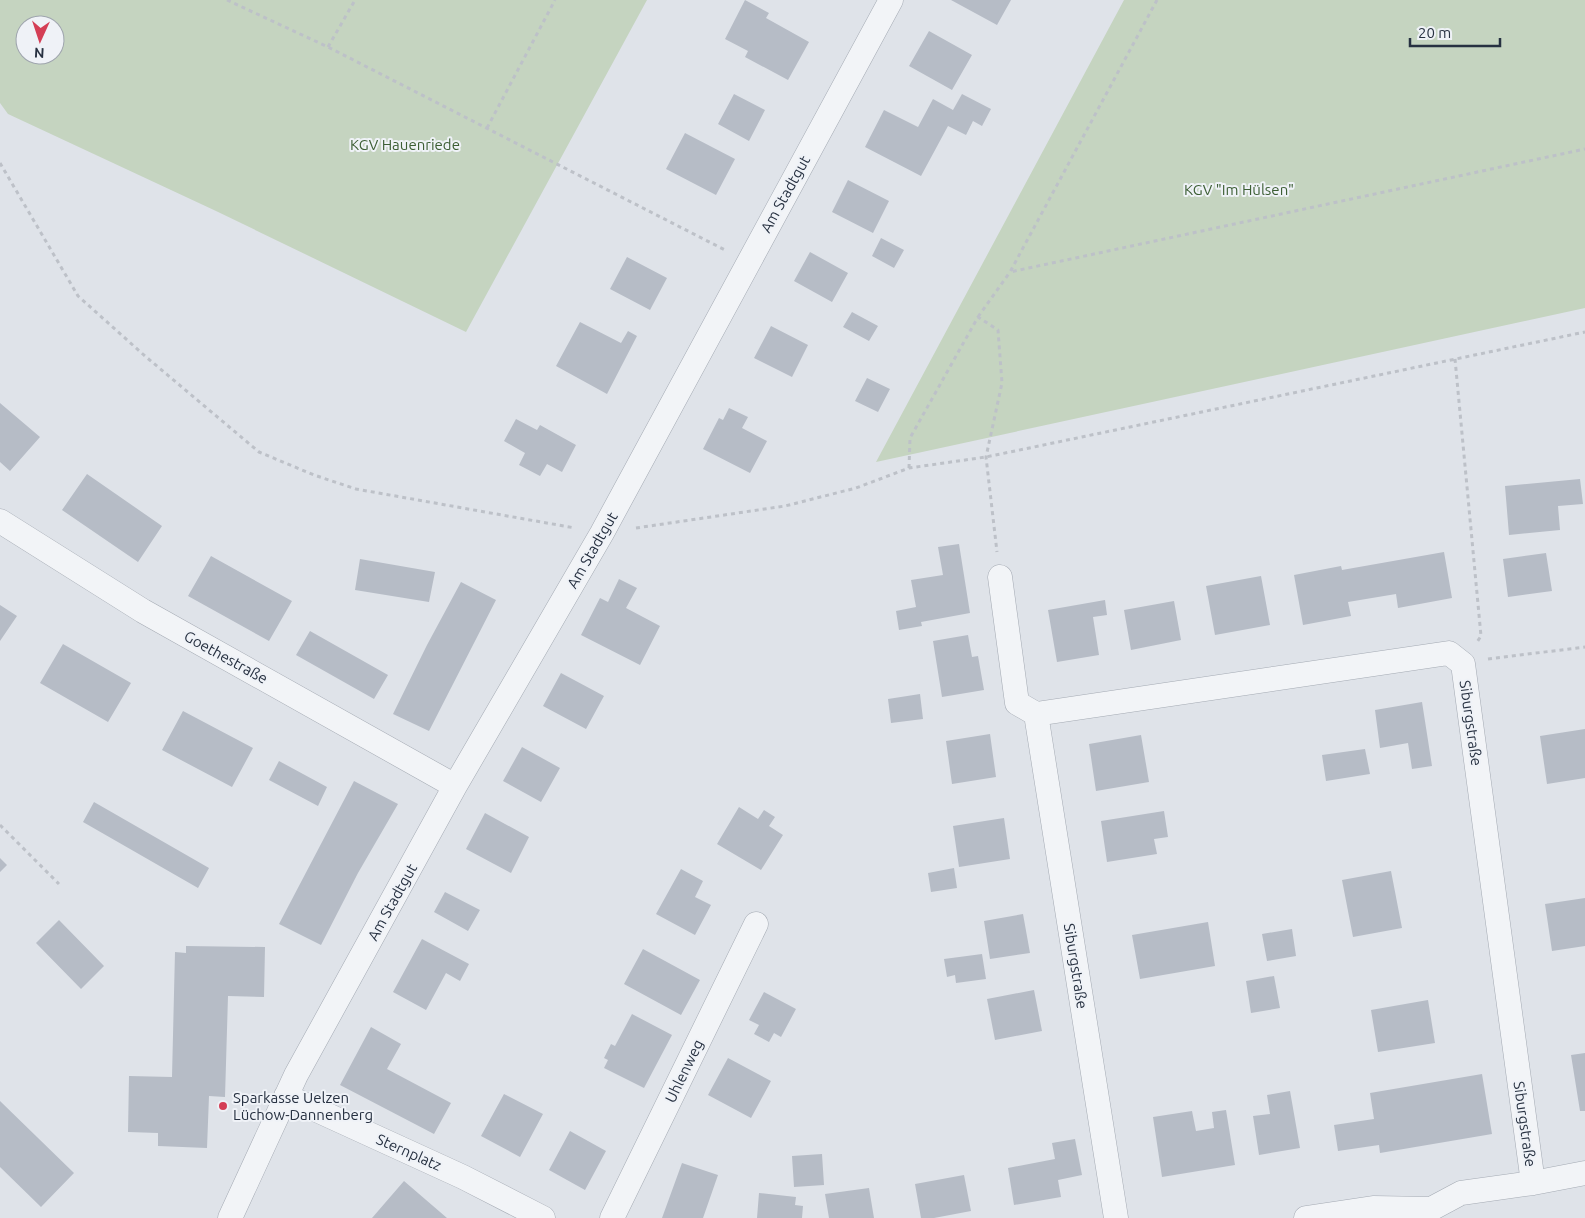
<svg xmlns="http://www.w3.org/2000/svg" width="1585" height="1218" viewBox="0 0 1585 1218" font-family="Ubuntu,sans-serif">
	<style>
		.green { fill: #c5d4c0; fill-rule: evenodd }
		.building { fill: #b6bcc6 }
		.lines { fill: none; stroke-linecap: round; stroke-linejoin: round }
		.street-casing { stroke: #a4aab3; stroke-width: 25 }
		.path { stroke: #bdc1c8; stroke-width: 3; stroke-dasharray: 4 4; stroke-linecap: butt }
		.street { stroke: #f2f4f7; stroke-width: 24 }
		.poi-dot { fill: #d43e55; stroke: #eff2f7; stroke-width: 2 }
		.labels { text-anchor: middle; dominant-baseline: central; stroke-width: 4; stroke-linejoin: round; paint-order: stroke }
		.park-label { font-size: 15px; fill: #3c5e34; stroke: #eff2f7 }
		.street-label { font-size: 15px; fill: #273141; stroke: #eff2f7 }
		.poi-label { font-size: 15px; fill: #273141; stroke: #eff2f7; text-anchor: start }
	</style>
	<rect width="100%" height="100%" fill="#dfe3e9"/>
	<!-- green -->
	<path class="green" d="M0,0H647L466,332L216,211L8,114L0,103ZM25,25H55V55H25Z
		M1124,0H1585V308L876,462Z"/>
	<!-- building -->
	<path class="building" d="M745,0L769,13L766,18L809,42L788,80L745,57L748,51L725,39Z
		M951,0H1011L997,25Z
		M929,31L972,55L952,90L909,66Z
		M734,94L765,110L749,141L718,124Z
		M962,94L991,109L982,126L973,121L966,135L948,126L921,176L865,147L884,110L918,127L933,99L953,110Z
		M685,133L735,159L716,195L666,169Z
		M848,180L889,201L873,233L832,212Z
		M881,238L904,250L894,268L872,256Z
		M810,252L848,273L832,302L794,281Z
		M627,257L667,278L650,310L610,289Z
		M852,312L878,326L869,341L843,327Z
		M580,322L621,343L628,331L637,336L607,394L556,366Z
		M771,326L808,345L792,377L754,358Z
		M867,378L890,389L878,412L855,401Z
		M0,403L40,437L10,471L0,462Z
		M729,408L748,417L742,428L767,441L750,473L703,449L719,418L723,420Z
		M516,419L537,430L540,425L576,445L562,472L547,464L540,476L519,465L525,453L504,441Z
		M87,474L162,526L138,562L62,510Z
		M1580,479L1583,504L1558,506L1560,530L1509,535L1505,486Z
		M959,544L970,613L921,622L922,626L899,630L896,611L916,607L911,580L943,575L938,547Z
		M1444,552L1452,598L1398,608L1396,594L1348,602L1351,616L1303,625L1294,575L1341,566L1342,570Z
		M1546,553L1552,591L1508,597L1503,559Z
		M211,556L292,601L269,641L188,596Z
		M360,559L435,572L429,602L355,590Z
		M1261,576L1270,625L1215,635L1206,586Z
		M619,579L637,588L626,608L660,626L640,665L581,635L600,598L608,602Z
		M461,582L496,600L429,731L393,714L427,645Z
		M1105,600L1107,615L1093,617L1099,655L1057,662L1048,610Z
		M1174,601L1181,640L1131,650L1124,610Z
		M0,605L17,616L0,641Z
		M310,631L388,675L374,699L296,655Z
		M968,635L972,657L978,656L984,690L942,697L933,641Z
		M63,644L131,683L108,722L40,683Z
		M561,673L604,696L586,729L543,706Z
		M920,694L923,719L891,723L888,699Z
		M1422,702L1432,766L1412,769L1408,743L1380,748L1375,710Z
		M183,711L253,748L232,787L162,750Z
		M1585,729V778L1547,784L1540,736Z
		M990,734L996,777L952,784L946,741Z
		M1141,735L1149,782L1096,791L1089,744Z
		M522,747L560,768L541,802L503,781Z
		M1365,749L1370,774L1326,781L1322,755Z
		M279,761L327,787L318,806L269,780Z
		M354,781L398,804L358,873L321,945L279,924Z
		M94,802L209,868L198,888L83,822Z
		M739,807L758,819L764,810L775,817L769,826L783,835L761,870L717,844Z
		M1164,811L1168,837L1154,839L1157,854L1107,862L1101,821Z
		M485,813L529,837L511,873L466,849Z
		M1004,818L1010,859L959,867L953,826Z
		M0,858L7,865L0,872Z
		M954,868L957,888L931,892L928,873Z
		M681,869L703,881L695,897L711,905L695,935L656,914Z
		M1391,871L1402,928L1353,937L1342,880Z
		M445,892L480,910L468,931L434,912Z
		M1585,898V946L1552,951L1545,904Z
		M1023,914L1030,953L990,959L984,921Z
		M59,920L104,966L81,989L36,943Z
		M1208,922L1215,966L1140,979L1132,935Z
		M1292,929L1296,956L1267,961L1262,934Z
		M422,939L469,964L460,981L446,973L426,1010L393,992Z
		M186,946L265,947L264,997L228,996L225,1097L209,1096L207,1148L158,1146V1133L128,1132L129,1076L172,1077L175,952L186,953Z
		M643,949L700,980L681,1015L624,984Z
		M982,954L986,979L956,983L955,975L947,977L944,959Z
		M1274,976L1280,1008L1251,1013L1246,981Z
		M1034,990L1042,1031L995,1040L987,999Z
		M764,992L796,1009L781,1037L774,1033L769,1042L754,1034L759,1025L749,1020Z
		M1428,1000L1435,1043L1378,1052L1371,1010Z
		M632,1014L672,1035L644,1088L604,1068L608,1060L604,1058L611,1044L615,1046Z
		M371,1027L401,1044L387,1069L451,1103L434,1134L340,1085Z
		M1585,1053V1111H1580L1571,1055Z
		M728,1058L771,1081L751,1118L708,1095Z
		M1482,1074L1492,1134L1380,1153L1379,1145L1338,1151L1334,1125L1374,1119L1370,1093Z
		M1290,1091L1300,1148L1259,1155L1253,1116L1270,1114L1267,1095Z
		M504,1094L543,1114L520,1157L481,1136Z
		M0,1101L74,1173L41,1207L0,1167Z
		M1226,1110L1235,1165L1162,1177L1153,1117L1192,1111L1196,1131L1214,1128L1212,1112Z
		M570,1131L606,1151L585,1190L549,1170Z
		M1075,1139L1082,1175L1058,1180L1061,1197L1014,1205L1008,1168L1055,1159L1052,1143Z
		M822,1154L824,1185L794,1187L792,1156Z
		M682,1163L718,1175L703,1218H662Z
		M964,1175L971,1211L934,1218H921L915,1184Z
		M404,1181L447,1218H372Z
		M869,1188L874,1218H829L825,1194Z
		M759,1193L796,1197L795,1205L803,1206L802,1218H757Z"/>
	<g class="lines">
		<!-- street casing -->
		<g class="street-casing">
			<path id="street" d="M0,521L143,611L455,786
				M1000,577L1017,703L1036,714
				M286,1096L463,1177L543,1218
				M230,1218L296,1075L455,786L602,533L891,0
				M612,1218L756,924
				M1116,1218L1036,714L1449,653L1463,664L1533,1183
				M1306,1218L1373,1208L1431,1209L1461,1193L1533,1183L1585,1173"/>
		</g>
		<!-- path -->
		<path class="path" d="M227,0L328,47L725,250
			M1157,0L1010,272L1585,149
			M328,47L355,0
			M487,128L555,0
			M0,163L78,296L145,356L259,452L314,475L356,489L575,528
			M978,317L1010,272
			M1455,359L1481,636L1477,642
			M909,468L910,438L978,317L998,330L1002,383L986,457L997,552
			M636,528L785,506L856,488L909,468L986,457L1585,332
			M1488,659L1585,647
			M0,825L59,884"/>
		<!-- street -->
		<use href="#street" class="street"/>
	</g>
	<!-- markers -->
	<circle class="poi-dot" cx="223" cy="1106" r="5"/>
	<g class="labels">
		<!-- park labels -->
		<g class="park-label">
			<text x="405" y="144">KGV Hauenriede</text>
			<text x="1239" y="189">KGV "Im Hülsen"</text>
		</g>
		<!-- street labels -->
		<g class="street-label">
			<text transform="translate(785 194) rotate(-61)">Am Stadtgut</text>
			<text transform="translate(592 550) rotate(-60)">Am Stadtgut</text>
			<text transform="translate(226 657) rotate(29)">Goethestraße</text>
			<text transform="translate(1471 723) rotate(82)">Siburgstraße</text>
			<text transform="translate(392 902) rotate(-61)">Am Stadtgut</text>
			<text transform="translate(1076 966) rotate(81)">Siburgstraße</text>
			<text transform="translate(684 1071) rotate(-64)">Uhlenweg</text>
			<text transform="translate(1525 1124) rotate(82)">Siburgstraße</text>
			<text transform="translate(409 1152) rotate(24)">Sternplatz</text>
		</g>
		<!-- poi labels -->
		<g class="poi-label">
			<text x="233" y="1097">Sparkasse Uelzen<tspan x="233" dy="17">Lüchow-Dannenberg</tspan></text>
		</g>
	</g>
	<!-- north arrow -->
	<g transform="translate(40 40) rotate(183)"><circle r="24" fill="#eff2f7" stroke="#9fa5ae"/>
	<path d="M0-4L9 19L0 12L-9 19Z" fill="#d43e55"/>
	<text y="-8" font-size="14" font-weight="bold" text-anchor="middle" fill="#273141">N</text>
	</g>
	<!-- scale -->
	<path d="M1410 38v8h90v-8" fill="none" stroke="#273141" stroke-width="2.5"/>
	<text x="1418" y="38" font-size="15" fill="#273141" stroke="#eff2f7" stroke-width="4" paint-order="stroke">20 m</text>
</svg>
